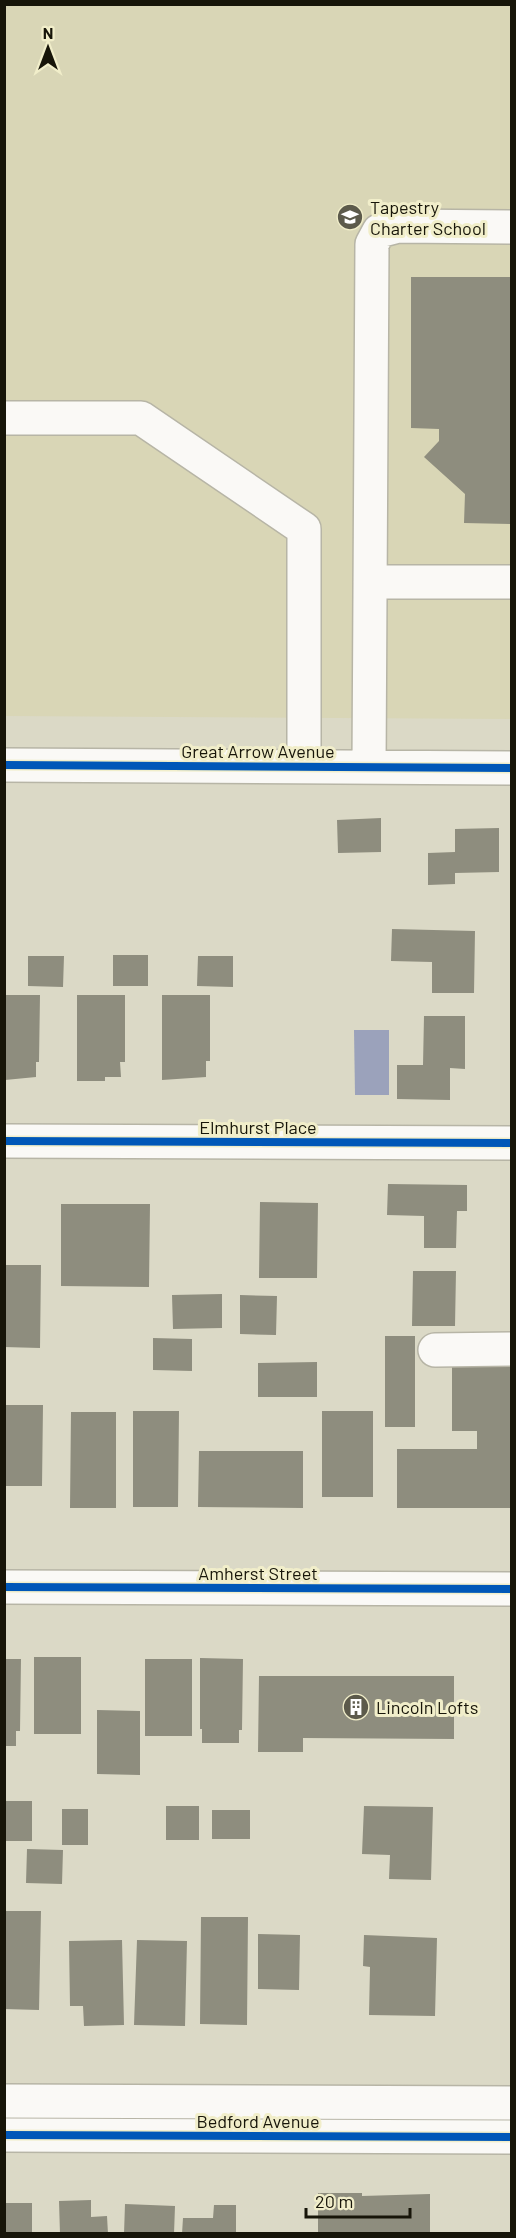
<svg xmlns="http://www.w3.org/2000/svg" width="516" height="2238" viewBox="0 0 516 2238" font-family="Barlow,sans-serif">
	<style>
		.built { fill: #d9d6b6 }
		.water { fill: #9ba2bb }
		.building { fill: #8e8d7e }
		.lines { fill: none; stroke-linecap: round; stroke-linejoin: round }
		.minor-casing { stroke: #b7b5a6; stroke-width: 36 }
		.minor { stroke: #faf9f6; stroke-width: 33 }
		.cycleway-casing { stroke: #f1eeca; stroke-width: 11 }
		.cycleway { stroke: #0057b8; stroke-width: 8 }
		.labels { text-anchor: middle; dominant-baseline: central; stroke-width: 6; stroke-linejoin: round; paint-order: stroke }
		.poi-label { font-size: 18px; fill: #171509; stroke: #f1eeca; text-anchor: start }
		.street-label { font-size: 18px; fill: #171509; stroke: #f1eeca }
	</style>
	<rect width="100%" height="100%" fill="#dbd9c6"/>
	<!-- built -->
	<path class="built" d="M5,5H511V719L5,716Z"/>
	<!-- water -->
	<path class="water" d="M354,1030H389V1095H355Z"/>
	<!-- building -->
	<path class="building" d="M411,277H511L512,524L464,523L465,494L424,457L439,441V429L411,428Z
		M381,818V852L338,853L337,820Z
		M499,828V872L455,873V884L428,885V853L455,852V829Z
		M392,929L475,931L474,993H432V962L391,961Z
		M113,955H148V986H113Z
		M28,956H64L63,987L28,986Z
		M198,956H233V987L197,986Z
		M5,995H40L39,1062H36V1077L5,1080Z
		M77,995H125V1062H120L121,1077H105V1081H77Z
		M162,995H210V1061H206V1077L162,1080Z
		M424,1016H465V1069L450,1068V1100L397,1099V1065H423Z
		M388,1184L467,1185V1211H457L456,1248H424V1216L387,1215Z
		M260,1202L318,1203L317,1278H259Z
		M61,1204H150L149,1287L61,1286Z
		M4,1265H41L40,1348L4,1347Z
		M413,1271H456L455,1326H412Z
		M222,1294V1328L173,1329L172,1295Z
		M240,1295L277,1296L276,1335L240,1334Z
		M385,1336H415V1427H385Z
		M153,1338L192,1339V1371L153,1370Z
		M317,1362V1397H258V1363Z
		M452,1363H512V1508H397V1449H477V1431H452Z
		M5,1405H43L42,1486H5Z
		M133,1411H179L178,1507H133Z
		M322,1411H373V1497H322Z
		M71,1412H116V1508H70Z
		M199,1451H303V1508L198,1507Z
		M34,1657H81V1734H34Z
		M200,1658L243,1659L242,1730H239V1743H202V1729H200Z
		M4,1659H21L20,1731H16V1746H4Z
		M145,1659H192V1736H145Z
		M259,1676H454V1739L303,1738V1752H258Z
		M97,1710L140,1711V1775L97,1774Z
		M4,1801H32V1841H4Z
		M166,1806H199V1840H166Z
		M364,1806L433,1807L431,1880L389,1879L390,1855L362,1854Z
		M62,1809H88V1845H62Z
		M212,1810H250V1839H212Z
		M27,1849L63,1850L62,1884L26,1883Z
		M4,1911H41L39,2010L4,2009Z
		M201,1917H248L247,2025L200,2024Z
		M258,1934L300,1935L299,1990L258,1989Z
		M364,1935L437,1938L435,2016L369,2015L370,1967L363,1966Z
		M122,1940L124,2025L84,2026L83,2006H70L69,1941Z
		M137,1940L187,1941L185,2026L134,2025Z
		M318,2193H362V2196L430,2194V2234H318Z
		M91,2200V2217L107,2216L108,2234H60L59,2201Z
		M4,2203H32V2234H4Z
		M125,2204L175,2206L174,2234H124Z
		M214,2205H236V2234H182L183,2218H213Z"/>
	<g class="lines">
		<!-- minor casing -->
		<g class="minor-casing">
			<path id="minor" d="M4,418H141L304,529V767
				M370,582H512
				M4,765L512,768
				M369,767L372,244L379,231L398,226L512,227
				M4,1141L512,1143
				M435,1350L512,1349
				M4,1587L512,1589
				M4,2101L512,2103
				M4,2135L512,2137"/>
		</g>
		<!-- minor -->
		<use href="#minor" class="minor"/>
		<!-- cycleway casing -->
		<g class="cycleway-casing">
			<path id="cycleway" d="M4,765L512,768
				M4,1141L512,1143
				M4,1587L512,1589
				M4,2135L512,2137"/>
		</g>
		<!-- cycleway -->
		<use href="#cycleway" class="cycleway"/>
	</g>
	<!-- icons -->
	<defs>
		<g id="school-disc" transform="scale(1.35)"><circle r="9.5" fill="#5c5a4b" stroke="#f1eeca"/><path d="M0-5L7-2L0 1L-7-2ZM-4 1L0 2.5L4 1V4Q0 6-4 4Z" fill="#fff"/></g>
		<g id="building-disc" transform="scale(1.35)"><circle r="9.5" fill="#5c5a4b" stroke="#f1eeca"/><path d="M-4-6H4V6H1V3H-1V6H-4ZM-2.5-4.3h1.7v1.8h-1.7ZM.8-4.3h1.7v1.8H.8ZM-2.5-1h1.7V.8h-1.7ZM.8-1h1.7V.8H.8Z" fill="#fff"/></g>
	</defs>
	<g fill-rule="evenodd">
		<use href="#school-disc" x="350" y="217"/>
		<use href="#building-disc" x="356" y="1707"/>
	</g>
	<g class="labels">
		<!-- poi labels -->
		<g class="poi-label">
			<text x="370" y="207">Tapestry<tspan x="370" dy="21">Charter School</tspan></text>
			<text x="376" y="1707">Lincoln Lofts</text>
		</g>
		<!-- street labels -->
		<g class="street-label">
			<text x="258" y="751">Great Arrow Avenue</text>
			<text x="258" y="1127">Elmhurst Place</text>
			<text x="258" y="1573">Amherst Street</text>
			<text x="258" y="2121">Bedford Avenue</text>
		</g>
	</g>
	<!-- border -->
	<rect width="516" height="2238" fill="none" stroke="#171509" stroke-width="12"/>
	<!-- north arrow -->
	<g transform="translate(48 48)" stroke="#f1eeca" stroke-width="4.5" paint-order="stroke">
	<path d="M0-4.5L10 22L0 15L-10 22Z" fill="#171509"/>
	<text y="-9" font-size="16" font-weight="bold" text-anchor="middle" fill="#171509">N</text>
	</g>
	<!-- scale -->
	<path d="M306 2208v9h104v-9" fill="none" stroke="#171509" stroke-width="3"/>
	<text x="315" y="2208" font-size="18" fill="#171509" stroke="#f1eeca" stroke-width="4.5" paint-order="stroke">20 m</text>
</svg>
